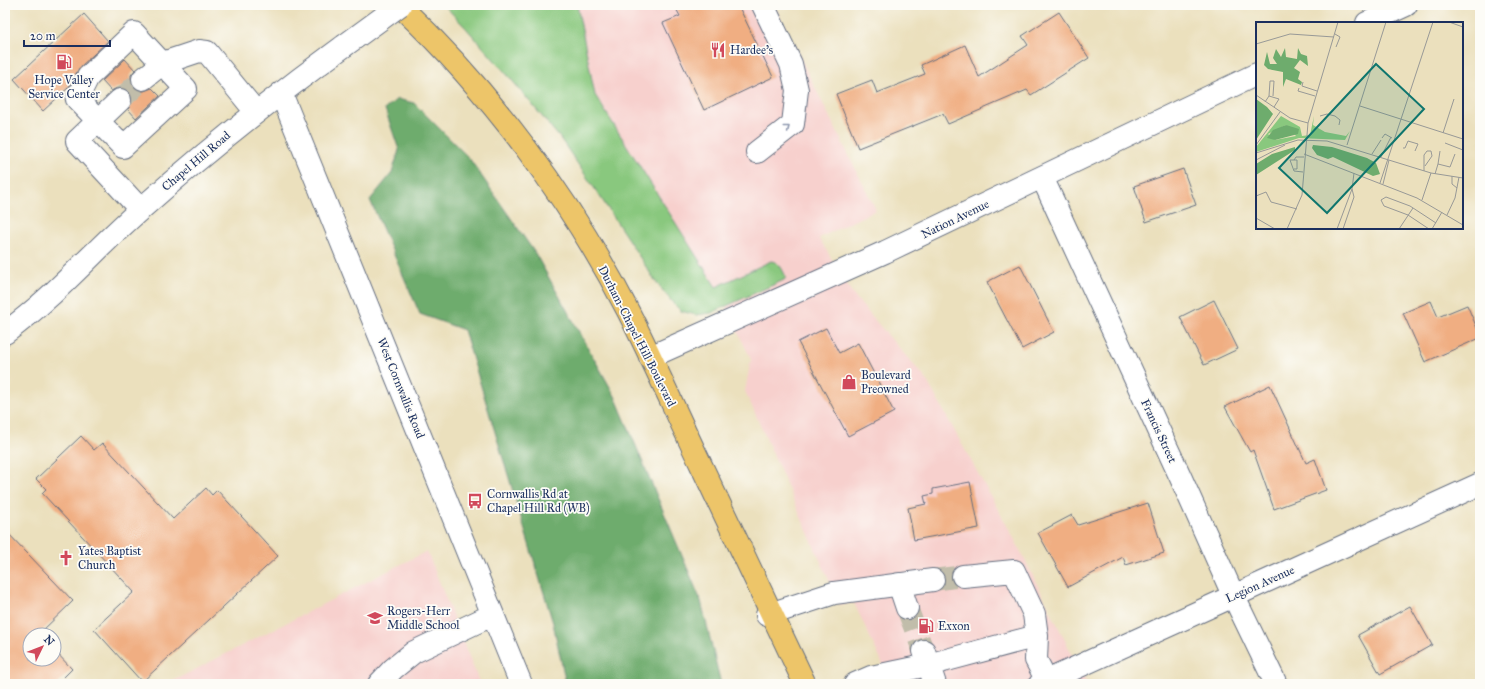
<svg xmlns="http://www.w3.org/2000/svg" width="1485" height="689" viewBox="0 0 1485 689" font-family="'IM FELL Great Primer',serif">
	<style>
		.built { fill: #f7d0cd }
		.green { fill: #89c87e; stroke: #527c6e }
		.forest { fill: #6eac6d; stroke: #446e66 }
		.building { fill: #f0ae82 }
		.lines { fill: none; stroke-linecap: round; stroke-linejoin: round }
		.minor-tunnel { stroke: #c1bdaa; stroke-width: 22; stroke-dasharray: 22 11; stroke-linecap: butt }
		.minor-casing { stroke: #646d7f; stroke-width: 24 }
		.major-casing { stroke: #646d7f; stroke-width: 24 }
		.minor { stroke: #fff; stroke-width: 22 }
		.major { stroke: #edc569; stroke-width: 22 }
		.minor-bridge-casing { stroke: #646d7f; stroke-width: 24; stroke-linecap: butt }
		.minor-bridge { stroke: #fff; stroke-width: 22 }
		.oneway { stroke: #8d97ae }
		.labels { text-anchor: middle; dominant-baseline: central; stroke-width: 3.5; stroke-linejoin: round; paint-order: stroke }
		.poi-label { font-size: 12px; fill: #1b2f5e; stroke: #fdfcf7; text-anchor: start }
		.street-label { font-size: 12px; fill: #1b2f5e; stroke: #fdfcf7 }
		.inset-road { fill: none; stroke: #989997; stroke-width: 1 }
		.view { fill: #0f766e; fill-opacity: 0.15; stroke: #0f766e; stroke-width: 2 }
		.inset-edge { fill: none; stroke: #1b2f5e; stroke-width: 2 }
	</style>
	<rect width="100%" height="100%" fill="#fdfcf7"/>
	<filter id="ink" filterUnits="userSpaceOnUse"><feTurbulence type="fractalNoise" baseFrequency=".025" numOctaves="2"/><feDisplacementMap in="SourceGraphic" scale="8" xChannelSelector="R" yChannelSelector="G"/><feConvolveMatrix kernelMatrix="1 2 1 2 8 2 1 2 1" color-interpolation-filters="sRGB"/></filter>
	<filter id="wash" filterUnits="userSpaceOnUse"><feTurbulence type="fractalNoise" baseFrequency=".012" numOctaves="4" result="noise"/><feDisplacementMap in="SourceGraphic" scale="16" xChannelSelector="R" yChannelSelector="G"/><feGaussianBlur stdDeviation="0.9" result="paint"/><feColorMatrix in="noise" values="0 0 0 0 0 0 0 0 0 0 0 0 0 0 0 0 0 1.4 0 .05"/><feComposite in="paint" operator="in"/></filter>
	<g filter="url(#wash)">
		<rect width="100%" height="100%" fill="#ebe0bd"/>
		<!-- built -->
		<path class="built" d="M577,5H774L876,210L819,238L854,296L926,379L1016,542L1087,684H892L854,603L840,605L745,391L751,359L716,287L595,95Z
			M427,551L480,684H167Z"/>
		<!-- green -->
		<path class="green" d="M444,5H468L471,8L475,5H577L595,95L716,287L771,261C780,262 782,269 786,277L784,280L711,313L696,315L681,311L673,303L656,282L599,195L560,138L511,79L466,28Z"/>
		<!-- forest -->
		<path class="forest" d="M397,99L414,103L469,158L535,253L615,396L701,601L721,684H566L553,623L464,330L420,314L370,200L392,173L399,150L385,109Z"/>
		<g id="blocks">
			<!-- building -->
			<path class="building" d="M674,5H738L773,77L704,110L663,23L680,16Z
				M1059,12L1089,58L1031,95L1027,90L948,124L943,114L858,148L836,94L872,80L877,93L925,74L921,65L965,45L979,77L1028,45L1022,36Z
				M84,14L108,41L79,68L69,87L43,111L14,79Z
				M125,59L135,70L131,75V80L134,87L139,91H144L152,88L160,96L136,118L128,109L132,103V97L129,92L123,88H117L111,91L102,81Z
				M1183,169L1196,205L1146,222L1134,186Z
				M1020,265L1054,332L1022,349L987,282Z
				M1214,300L1238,349L1204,365L1180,317Z
				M1431,301L1438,317L1467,305L1480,335V338L1425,362L1403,313Z
				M826,328L839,353L858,343L894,412L848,436L798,342Z
				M1270,385L1306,463L1315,459L1326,490L1274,509L1253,450L1250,452L1225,407Z
				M81,436L94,450L102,443L173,519L206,488L212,495L217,490L278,556L142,682L94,629L134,592L42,493L46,489L36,479Z
				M970,482L979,528L914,540L908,508L926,504L924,496L933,494V489Z
				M1148,503L1164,553L1126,565L1123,557L1068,587L1038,533L1072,515L1078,525Z
				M5,530L73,601L39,634V635H30V659H54V650L72,669L57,684H5Z
				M1410,606L1432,645L1380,674L1358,635Z"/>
		</g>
	</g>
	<g filter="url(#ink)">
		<use href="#blocks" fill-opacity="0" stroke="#646d7f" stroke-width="1"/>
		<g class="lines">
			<!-- minor-tunnel -->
			<path class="minor-tunnel" d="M120,100L143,79
				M933,580L963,576
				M907,608L923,650"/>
			<!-- minor casing -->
			<g class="minor-casing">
				<path id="minor" d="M1367,23L1406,5
					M134,33L186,89L123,147L77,99L88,77Z
					M143,79L163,63L199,51L207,52L256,112
					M281,93L521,684
					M120,100L77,141L140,209
					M757,152L793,124L797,90L791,64L763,5
					M1042,177L1180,476L1234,597L1276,684
					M5,333C55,297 95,249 141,209C206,151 274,97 344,46
					M650,357L885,252L1257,74
					M963,576L1014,571L1034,614L1037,636L1036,660L1047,681
					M899,584L907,608
					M767,615L834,593L933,580
					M924,651L935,684
					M379,684L393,669L414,652L492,615
					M855,684L871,677L928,665L1037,636
					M1040,684L1480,484"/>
			</g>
			<!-- major casing -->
			<g class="major-casing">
				<path id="major" d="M399,5C490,91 571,200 628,311C654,362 677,415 702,467C736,539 771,611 805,684"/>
			</g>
			<!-- minor -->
			<use href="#minor" class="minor"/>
			<!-- major -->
			<use href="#major" class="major"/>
			<!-- minor-bridge casing -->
			<g class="minor-bridge-casing">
				<path id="minor-bridge" d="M344,46L400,5"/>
			</g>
			<!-- minor-bridge -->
			<use href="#minor-bridge" class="minor-bridge"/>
		</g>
		<!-- one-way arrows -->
		<defs><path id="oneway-chevron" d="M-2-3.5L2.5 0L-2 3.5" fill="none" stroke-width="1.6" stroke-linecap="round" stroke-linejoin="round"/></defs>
		<use class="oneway" href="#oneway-chevron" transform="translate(787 128) rotate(-38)"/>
	</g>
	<!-- icons -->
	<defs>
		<g id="restaurant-bare" transform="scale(1.2)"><path d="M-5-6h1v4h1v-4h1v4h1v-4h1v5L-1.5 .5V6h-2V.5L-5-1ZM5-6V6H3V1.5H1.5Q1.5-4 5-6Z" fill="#d1495b" stroke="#fdfcf7" stroke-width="2.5" paint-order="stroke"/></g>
		<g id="fuel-bare" transform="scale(1.2)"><path d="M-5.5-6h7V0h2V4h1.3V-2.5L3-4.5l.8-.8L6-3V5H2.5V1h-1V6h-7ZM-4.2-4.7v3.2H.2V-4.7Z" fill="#d1495b" stroke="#fdfcf7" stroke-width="2.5" paint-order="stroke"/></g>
		<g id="shop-bare" transform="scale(1.2)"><path d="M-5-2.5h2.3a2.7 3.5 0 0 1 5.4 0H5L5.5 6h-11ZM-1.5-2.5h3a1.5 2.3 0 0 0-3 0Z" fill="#d1495b" stroke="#fdfcf7" stroke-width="2.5" paint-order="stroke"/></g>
		<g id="bus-bare" transform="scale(1.2)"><path d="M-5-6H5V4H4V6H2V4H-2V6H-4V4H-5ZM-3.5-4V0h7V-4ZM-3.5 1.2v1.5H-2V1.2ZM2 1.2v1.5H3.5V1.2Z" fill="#d1495b" stroke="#fdfcf7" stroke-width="2.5" paint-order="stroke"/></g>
		<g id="church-bare" transform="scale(1.2)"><path d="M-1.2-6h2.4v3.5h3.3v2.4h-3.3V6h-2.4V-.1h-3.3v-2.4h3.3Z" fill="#d1495b" stroke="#fdfcf7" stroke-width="2.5" paint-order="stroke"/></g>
		<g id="school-bare" transform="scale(1.2)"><path d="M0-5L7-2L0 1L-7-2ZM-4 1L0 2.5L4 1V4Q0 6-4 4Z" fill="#d1495b" stroke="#fdfcf7" stroke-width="2.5" paint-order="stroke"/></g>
	</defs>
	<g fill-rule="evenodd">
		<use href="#restaurant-bare" x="718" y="50"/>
		<use href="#fuel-bare" x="64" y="62"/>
		<use href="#shop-bare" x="849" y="382"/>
		<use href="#bus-bare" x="475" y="501"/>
		<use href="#church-bare" x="66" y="558"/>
		<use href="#school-bare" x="375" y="618"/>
		<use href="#fuel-bare" x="926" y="626"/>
	</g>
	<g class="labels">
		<!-- poi labels -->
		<g class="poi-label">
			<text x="730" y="50">Hardee's</text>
			<text x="64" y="80" text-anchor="middle">Hope Valley<tspan x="64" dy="14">Service Center</tspan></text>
			<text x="861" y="375">Boulevard<tspan x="861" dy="14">Preowned</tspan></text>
			<text x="487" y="494">Cornwallis Rd at<tspan x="487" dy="14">Chapel Hill Rd (WB)</tspan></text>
			<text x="78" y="551">Yates Baptist<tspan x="78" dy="14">Church</tspan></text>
			<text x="387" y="611">Rogers-Herr<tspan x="387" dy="14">Middle School</tspan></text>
			<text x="938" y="626">Exxon</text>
		</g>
		<!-- street labels -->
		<g class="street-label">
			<text transform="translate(196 161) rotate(-40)">Chapel Hill Road</text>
			<text transform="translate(955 219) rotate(-26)">Nation Avenue</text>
			<text transform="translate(637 336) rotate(63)">Durham-Chapel Hill Boulevard</text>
			<text transform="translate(401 388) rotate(68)">West Cornwallis Road</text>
			<text transform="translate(1159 431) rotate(65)">Francis Street</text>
			<text transform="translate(1260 584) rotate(-24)">Legion Avenue</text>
		</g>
	</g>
	<!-- overview -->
	<g transform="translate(1256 22)">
		<rect width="207" height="207" fill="#ebe0bd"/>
		<path d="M25,94L44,105L46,114L54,113L58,94L57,103L69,110L90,114L94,109L89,118L43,116L0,130V125ZM30,103L40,114L19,118L12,112Z" fill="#89c87e" fill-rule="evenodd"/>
		<path d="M29,26L30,35L41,37L42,26L45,32L51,34L52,44L44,38L38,46L44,50L42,57L46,60L45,63L30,57L27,65V50L12,47L8,43L11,30L14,42H21L17,36L20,27L25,35ZM0,77L11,85L17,92L0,118ZM30,103L43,107L42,112L19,118L11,116L17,108ZM57,123L76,125L111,136L120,141L124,152L117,154L77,135L72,137L61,133L56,126ZM39,125V128L0,153V142L16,132Z" fill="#6eac6d"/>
		<path class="inset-road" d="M193,0L207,5M79,12L84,15L80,25M0,22L34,12L78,15M47,60L46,64L61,69M43,66L42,69L59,74M0,73L34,96L52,101M13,74L14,59H18L17,74M9,80L13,74L23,77L18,85M104,84L207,117M64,94L71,92L79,94L84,98L83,103M187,111L198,77M126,116L129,112L136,116M189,121L207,128M0,123L24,90M91,123L130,0M147,126H149L152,119L162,122L159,129M0,131L42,118L71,119L175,151L207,156M48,132L161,176L207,203M116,132L125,118M125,135L135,115M0,138L29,123M182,142L184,129M38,147H41V138H38M168,149V133L171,129H175L176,134L169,144M47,150L38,149L34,138H38L40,135H48M179,152L182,142L194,145L199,132M196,154V162L201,166M124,161L177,0M127,162L133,138M0,174L10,170L15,180L41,187M166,178L175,151M191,193L199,176L203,155M0,196L19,207M31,207L46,173L52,101L82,0M81,207L96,167L98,151M87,207L98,175L96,167M143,207L157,186M173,207L152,193L128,184L125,178L130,175L154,184L180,201M176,207L186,190"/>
		<path class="view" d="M120,42L168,87L71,191L23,146Z"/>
		<rect width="207" height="207" class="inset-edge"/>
	</g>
	<!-- margin -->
	<rect width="1485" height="689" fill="none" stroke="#fdfcf7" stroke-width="20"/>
	<!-- north arrow -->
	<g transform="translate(42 647) rotate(47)"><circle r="19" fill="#fdfcf7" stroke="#a3aaba"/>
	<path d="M0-3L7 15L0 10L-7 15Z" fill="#d1495b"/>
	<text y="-6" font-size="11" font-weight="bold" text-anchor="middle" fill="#1b2f5e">N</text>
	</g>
	<!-- scale -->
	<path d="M24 40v6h86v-6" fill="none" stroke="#1b2f5e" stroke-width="2"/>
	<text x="30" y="40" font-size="12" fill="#1b2f5e" stroke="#fdfcf7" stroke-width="3" paint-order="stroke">20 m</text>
</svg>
